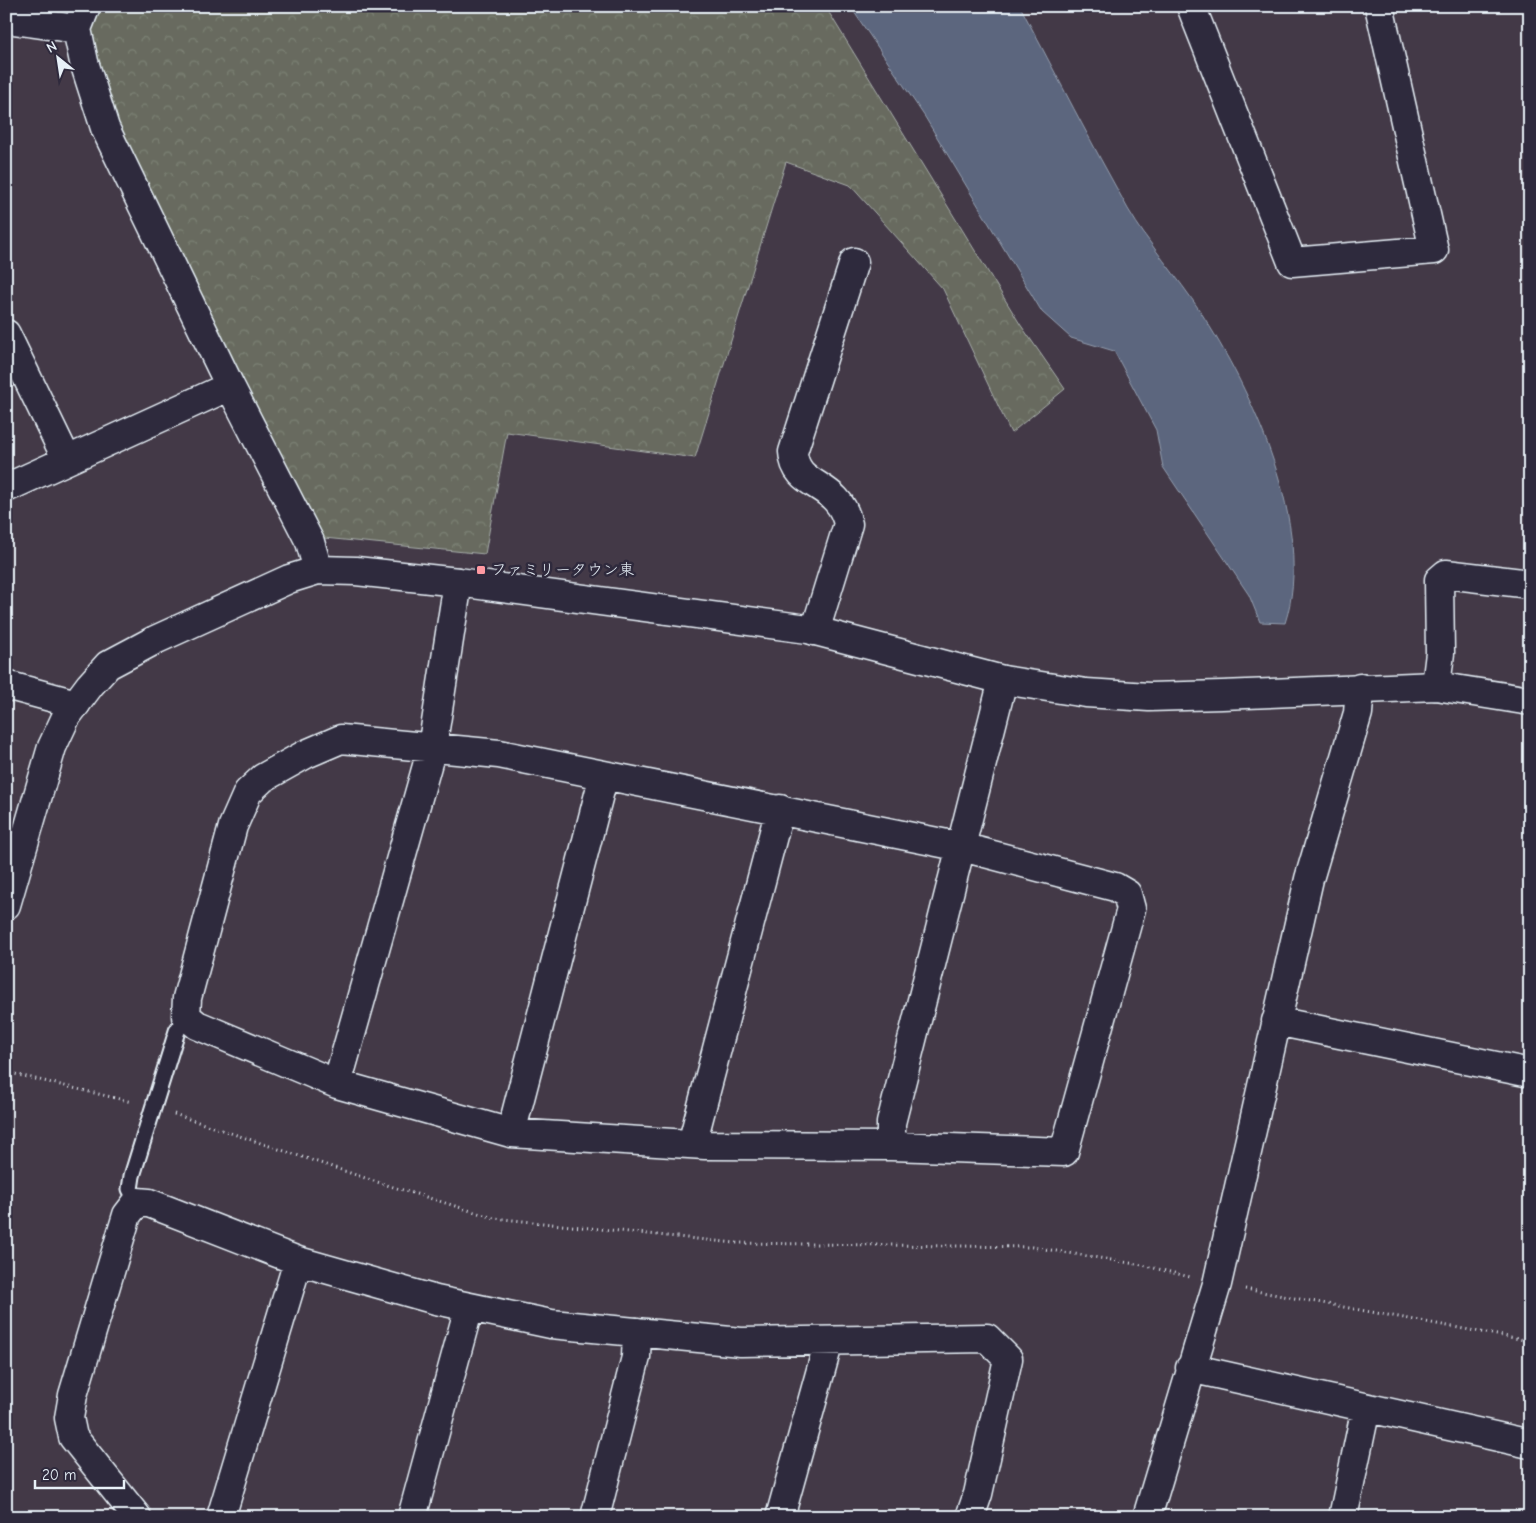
<svg xmlns="http://www.w3.org/2000/svg" width="1536" height="1523" viewBox="0 0 1536 1523" font-family="'Comic Neue','Klee One',sans-serif">
	<style>
		.forest { fill: url(#forest-crowns); stroke: #a8aeab }
		.water { fill: #5b667e; stroke: #939eaf }
		.lines { fill: none; stroke-linecap: round; stroke-linejoin: round }
		.service-casing { stroke: #e8f1f8; stroke-width: 19 }
		.minor-casing { stroke: #e8f1f8; stroke-width: 31 }
		.tertiary-casing { stroke: #e8f1f8; stroke-width: 31 }
		.path { stroke: #e8f1f8; stroke-width: 3; stroke-dasharray: 1 4; stroke-linecap: butt }
		.service { stroke: #2f2a3d; stroke-width: 15 }
		.minor { stroke: #2f2a3d; stroke-width: 28 }
		.tertiary { stroke: #2f2a3d; stroke-width: 28 }
		.poi-dot { fill: #ff9aa2; stroke: #2f2a3d; stroke-width: 2 }
		.labels { text-anchor: middle; dominant-baseline: central; stroke-width: 5; stroke-linejoin: round; paint-order: stroke }
		.poi-label { font-size: 16px; fill: #e8f1f8; stroke: #2f2a3d; text-anchor: start }
	</style>
	<defs>
		<pattern id="forest-crowns" width="20" height="18" patternUnits="userSpaceOnUse" patternTransform="scale(1.25)"><rect width="20" height="18" fill="#676b5e"/><path d="M2 6a3 3 0 1 1 6 0M12 15a3 3 0 1 1 6 0" fill="none" stroke="#7d8176"/></pattern>
	</defs>
	<rect width="100%" height="100%" fill="#433947"/>
	<filter id="ink" filterUnits="userSpaceOnUse"><feTurbulence type="fractalNoise" baseFrequency=".02" numOctaves="2"/><feDisplacementMap in="SourceGraphic" scale="10" xChannelSelector="R" yChannelSelector="G"/><feConvolveMatrix kernelMatrix="1 2 1 2 8 2 1 2 1" color-interpolation-filters="sRGB"/></filter>
	<g filter="url(#ink)">
		<!-- forest -->
		<path class="forest" d="M95,6H825L1020,324L1065,389L1011,433L943,289L850,185L786,162L695,458L507,432L485,554L324,538L244,384L116,124L88,46Z"/>
		<!-- water -->
		<path class="water" d="M850,6H1020C1056,74 1091,143 1128,209C1149,245 1178,277 1200,311C1252,391 1316,528 1285,623L1260,622L1249,595L1163,467L1156,430L1114,351L1071,338L1042,312L925,117Z"/>
		<g class="lines">
			<!-- service casing -->
			<g class="service-casing">
				<path id="service" d="M137,1202L130,1189L132,1176L177,1031L186,1016"/>
			</g>
			<!-- minor casing -->
			<g class="minor-casing">
				<path id="minor" d="M86,6L77,29L84,62L105,128L230,386L310,542L318,570
					M1191,6L1292,262L1434,250L1379,6
					M6,19L77,29
					M6,334L67,460
					M6,488L230,386
					M815,631L848,524C839,480 795,490 793,452L854,262
					M6,685L76,704
					M1436,686L1440,653L1439,580L1446,574L1530,584
					M341,739L499,754L962,847L1115,887L1127,894L1131,909L1064,1152L891,1146L705,1145L511,1133L337,1084L197,1025L186,1016L187,998L233,826L248,792L263,778L306,754Z
					M1276,1021L1530,1073
					M337,1084L432,748L458,582
					M511,1133L604,775
					M692,1144L780,809
					M891,1146V1123L1003,680
					M1190,1368L1530,1444
					M137,1517L73,1437L69,1418L73,1395L127,1215L137,1202L149,1203L298,1261L436,1300L551,1324L741,1342L987,1338L1008,1359L978,1494L970,1517
					M221,1517L298,1261
					M412,1517L469,1307
					M595,1517L636,1357L637,1332
					M780,1517L829,1341
					M1147,1517L1217,1284L1309,879L1358,713L1360,688
					M1343,1517L1366,1408"/>
			</g>
			<!-- tertiary casing -->
			<g class="tertiary-casing">
				<path id="tertiary" d="M6,905L52,747L66,717L90,685L108,665L155,640L289,579L318,570L356,571L458,582L808,629L1003,680L1086,693L1149,697L1222,695L1436,686L1530,701"/>
			</g>
			<!-- path -->
			<path class="path" d="M6,1072L132,1102
				M174,1114L374,1181L494,1218L735,1243L1032,1247L1142,1265L1190,1277
				M1245,1289L1530,1341"/>
			<!-- service -->
			<use href="#service" class="service"/>
			<!-- minor -->
			<use href="#minor" class="minor"/>
			<!-- tertiary -->
			<use href="#tertiary" class="tertiary"/>
		</g>
	</g>
	<!-- markers -->
	<rect class="poi-dot" x="476" y="565" width="10" height="10" rx="2.5"/>
	<g class="labels">
		<!-- poi labels -->
		<g class="poi-label">
			<text x="491" y="570">ファミリータウン東</text>
		</g>
	</g>
	<!-- margin -->
	<rect width="1536" height="1523" fill="none" stroke="#2f2a3d" stroke-width="25"/>
	<rect x="12" y="12" width="1511" height="1498" fill="none" stroke="#e8f1f8" stroke-width="2" filter="url(#ink)"/>
	<!-- north arrow -->
	<g transform="translate(58 58) rotate(330)" stroke="#2f2a3d" stroke-width="4" paint-order="stroke">
	<path d="M0-4L9 19L0 12L-9 19Z" fill="#e8f1f8"/>
	<text y="-8" font-size="14" font-weight="bold" text-anchor="middle" fill="#e8f1f8">N</text>
	</g>
	<!-- scale -->
	<path d="M35 1480v8h89v-8" fill="none" stroke="#e8f1f8" stroke-width="2.5"/>
	<text x="42" y="1480" font-size="15" fill="#e8f1f8" stroke="#2f2a3d" stroke-width="4" paint-order="stroke">20 m</text>
</svg>
